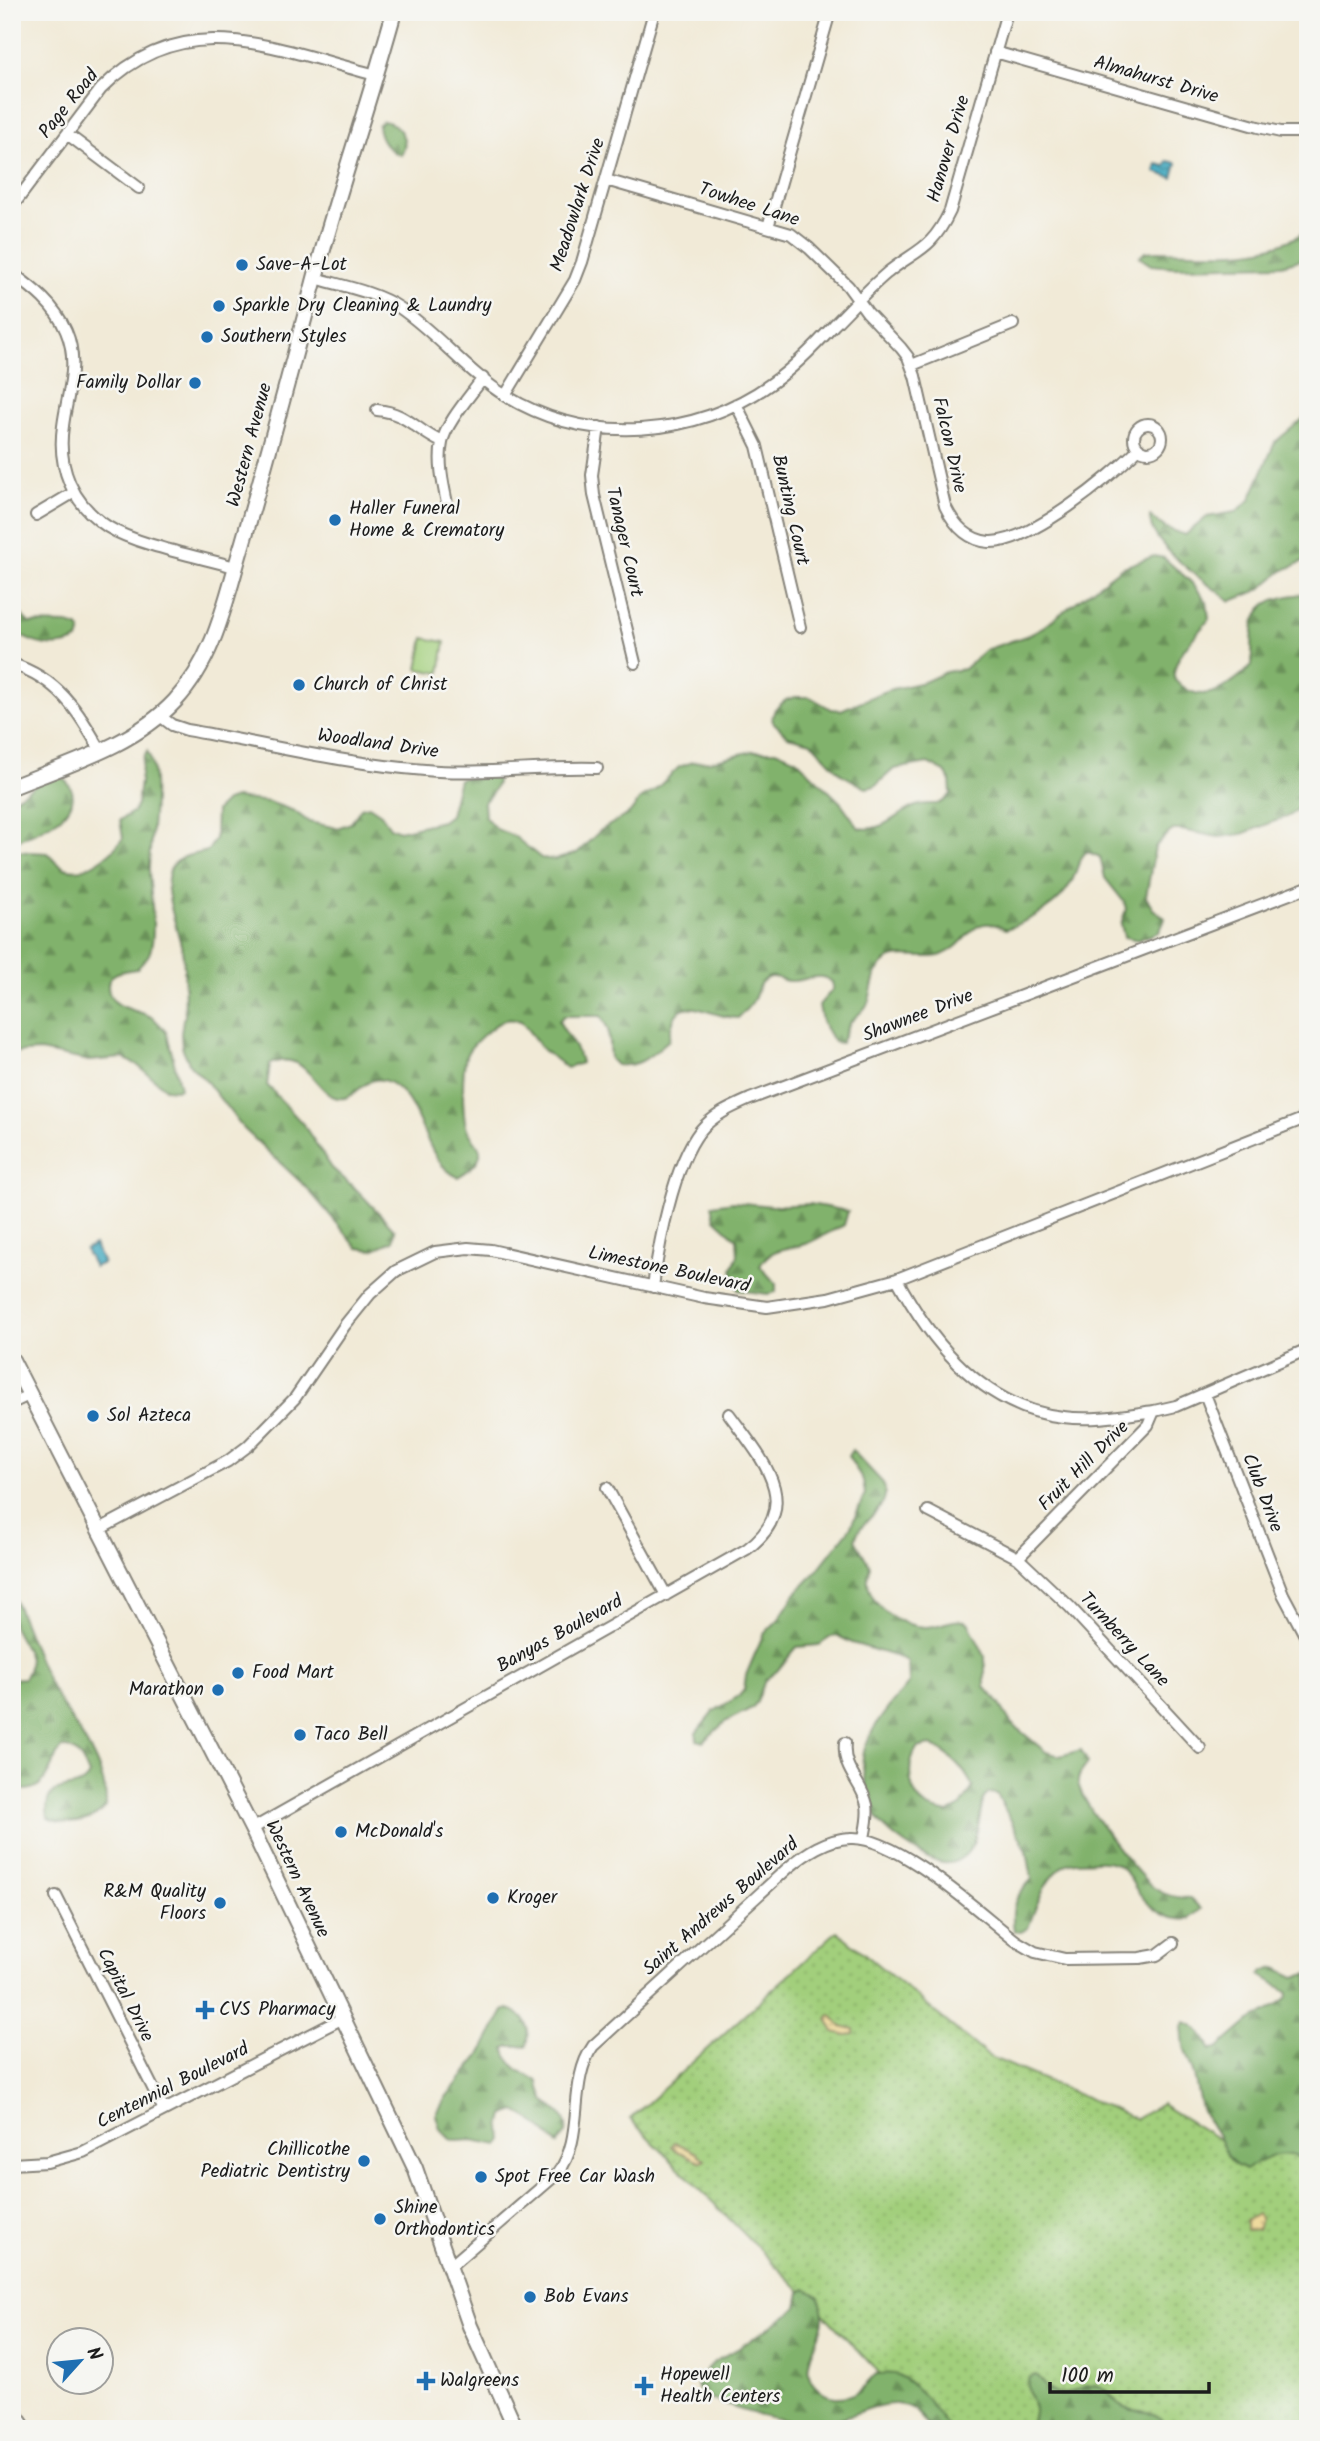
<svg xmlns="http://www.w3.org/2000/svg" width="1320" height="2441" viewBox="0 0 1320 2441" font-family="Kalam,sans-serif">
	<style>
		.grass { fill: url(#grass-dots); stroke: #5f764c; stroke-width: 2 }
		.forest { fill: url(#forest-firs); stroke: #4e6744; stroke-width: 2; fill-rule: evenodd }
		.sand { fill: url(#sand-dots); stroke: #857b5d; stroke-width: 2 }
		.garden { fill: #a2cf7c; stroke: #5f764c; stroke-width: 2 }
		.water { fill: url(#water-waves); stroke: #2e626e; stroke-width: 2 }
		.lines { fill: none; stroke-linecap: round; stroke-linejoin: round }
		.minor-casing { stroke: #86837a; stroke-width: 14 }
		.major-casing { stroke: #86837a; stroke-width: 18 }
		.minor { stroke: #fff; stroke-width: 10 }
		.major { stroke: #fff; stroke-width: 14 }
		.poi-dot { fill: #1f6fb2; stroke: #f6f6f2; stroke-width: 2.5 }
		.labels { text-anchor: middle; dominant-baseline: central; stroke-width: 5; stroke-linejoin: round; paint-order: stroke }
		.street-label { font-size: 19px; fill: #1c1c1c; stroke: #f6f6f2 }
		.poi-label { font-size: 19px; fill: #1c1c1c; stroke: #f6f6f2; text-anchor: start }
	</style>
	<defs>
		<pattern id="grass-dots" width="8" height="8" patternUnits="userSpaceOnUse" patternTransform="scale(1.75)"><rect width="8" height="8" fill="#a2cf7c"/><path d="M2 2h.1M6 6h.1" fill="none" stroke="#8bb16b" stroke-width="1.8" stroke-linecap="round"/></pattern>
		<pattern id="forest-firs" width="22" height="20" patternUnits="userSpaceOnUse" patternTransform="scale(1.75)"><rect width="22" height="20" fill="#81b26c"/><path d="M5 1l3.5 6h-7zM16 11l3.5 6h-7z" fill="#699058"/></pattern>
		<pattern id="sand-dots" width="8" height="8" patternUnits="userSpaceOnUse" patternTransform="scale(1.75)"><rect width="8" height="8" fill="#eeda9e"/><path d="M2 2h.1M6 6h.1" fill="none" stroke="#ccba88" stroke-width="1.8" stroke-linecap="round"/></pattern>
		<pattern id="water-waves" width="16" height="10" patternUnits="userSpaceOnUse" patternTransform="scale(1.75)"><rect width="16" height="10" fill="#3fa8bf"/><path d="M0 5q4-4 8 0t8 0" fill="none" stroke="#34889a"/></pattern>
	</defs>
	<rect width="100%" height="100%" fill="#f6f6f2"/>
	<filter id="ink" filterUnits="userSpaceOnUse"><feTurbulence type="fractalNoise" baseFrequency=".0143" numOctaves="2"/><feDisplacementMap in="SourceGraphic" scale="14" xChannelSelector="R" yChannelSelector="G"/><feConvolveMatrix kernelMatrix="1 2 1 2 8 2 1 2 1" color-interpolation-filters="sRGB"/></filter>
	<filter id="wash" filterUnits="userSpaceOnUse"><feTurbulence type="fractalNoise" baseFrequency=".00686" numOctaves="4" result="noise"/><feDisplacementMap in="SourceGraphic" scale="28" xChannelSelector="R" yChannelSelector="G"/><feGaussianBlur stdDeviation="1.57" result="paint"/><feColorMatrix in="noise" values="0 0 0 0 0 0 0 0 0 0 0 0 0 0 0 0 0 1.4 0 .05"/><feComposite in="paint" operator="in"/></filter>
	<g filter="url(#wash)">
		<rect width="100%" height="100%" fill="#f1ead7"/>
		<!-- grass -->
		<path class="grass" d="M837,1931L988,2056L1136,2119L1161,2104L1251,2159L1308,2120V2429H932L815,2305L630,2119Z"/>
		<!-- forest -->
		<path class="forest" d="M383,121C400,123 410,141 401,155C388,152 379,138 378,125Z
			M1308,229V258L1281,265L1175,267L1151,265L1139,257L1146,252L1156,251C1206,251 1267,261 1308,229Z
			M1308,402V559L1282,571L1259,590L1231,601C1210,586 1147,544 1150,516L1166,528L1185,535L1207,517L1236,512L1250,500L1275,442L1304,418Z
			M1154,556L1164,558L1191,582L1207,602L1209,619C1197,635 1176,653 1174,673C1173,680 1177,683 1182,686C1207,707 1233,682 1252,666C1253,641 1247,611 1274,600C1286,596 1295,594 1308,594V789L1303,804L1291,815L1242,834L1219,837L1181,830H1173L1165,836L1155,847L1146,897L1153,909L1165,918L1159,932L1138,940L1124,937L1121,924L1126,909L1124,902L1105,878L1100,857L1086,851C1078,859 1077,871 1072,881C1059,906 1032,919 1006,929C970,911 971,944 942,955C924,962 899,949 884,963C872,973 873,990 868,1003C865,1011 855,1016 850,1023C846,1029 844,1037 841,1043L834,1042L822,1022L819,1005L833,989L832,982C819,970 805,982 789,981C782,981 775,974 767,978C757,982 758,993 753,1001C749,1007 743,1013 738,1018C704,1017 675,984 669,1040C650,1056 642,1067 616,1065L610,1059L608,1029L601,1016H564L559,1021C565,1034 580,1051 581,1063L567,1068L543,1050L521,1021C516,1020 510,1019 505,1020C495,1023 469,1046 466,1056C462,1073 462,1109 466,1126C468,1136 482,1144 480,1155C477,1165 466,1172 458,1177C424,1162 424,1108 395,1086C364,1063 357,1109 332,1096C312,1084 303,1049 270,1064L267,1085L303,1124L332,1168L359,1192L395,1230L393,1241L372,1250L358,1248L307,1188L243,1128L207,1082L190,1065L182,1047L181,1033L183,1019L185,1016C184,994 186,971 182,950C179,930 158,883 173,865C181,855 197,854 208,851L215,839L216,811L226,801L235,798L269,802L294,811L309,822L337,828L351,823L361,808L369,806L381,814L390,827L399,831L442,821L450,815L459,779C484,775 515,768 484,802L485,817L496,829L514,836L541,858L555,860L577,853L601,830L630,813L641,798L654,791L679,767L692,762L711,761L753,751H778L796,759L841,803L859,828C883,833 896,813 916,806C932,800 936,811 951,794L950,780L945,772L928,763L894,769L875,786L866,788L841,774L811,742L788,736L773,722L772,718L775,709L786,700L795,697H810L831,709L841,710L888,690L924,682L946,672L964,669L985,650L1026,636L1043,627L1121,568Z
			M12,605L29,623L68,624L78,627L81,631L78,640C55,651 33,645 12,630Z
			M147,751C162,775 149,839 149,870C150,893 157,930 150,952C148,958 141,964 137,969C126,971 108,971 108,986C108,1010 139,1009 153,1018C157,1021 162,1027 165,1030C169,1036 177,1077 180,1088L176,1090L166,1089L136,1064L123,1058L89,1061L40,1051L12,1053V851L48,853C53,859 58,865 65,868C85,876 112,854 123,838L120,820L134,811L137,805L143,758Z
			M52,775H60C99,807 39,832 12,842V800Z
			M733,1202L772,1206L810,1204L848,1211L844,1225C832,1231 820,1238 808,1243C790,1250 770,1246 760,1266L776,1284V1292L768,1294L738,1290L732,1269L738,1255L737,1239L715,1219L712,1205Z
			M852,1450L883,1483C894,1510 859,1518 855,1540L870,1566C869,1571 867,1577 868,1582C871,1608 900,1626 925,1627C940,1627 954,1617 968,1622L985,1656V1687L999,1703L1011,1723L1046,1752L1060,1756L1081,1750L1088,1763C1084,1769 1077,1775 1078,1782C1081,1804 1136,1873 1154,1888C1165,1896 1178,1898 1190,1898L1201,1909L1189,1919C1169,1922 1151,1909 1139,1893C1133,1886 1130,1876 1124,1870C1116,1861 1105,1860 1094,1861C1086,1862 1074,1861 1067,1864C1046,1873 1035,1909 1028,1928L1021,1932L1014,1931C1010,1905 1015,1897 1032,1879L1027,1851L997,1794L989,1793L984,1798C979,1815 978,1846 963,1857C955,1863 947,1865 938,1862C921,1857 886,1833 877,1818C870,1806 861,1769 863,1756C867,1730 893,1702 909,1683L908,1662L901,1658L852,1643L838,1636L831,1637L819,1645L797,1647L777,1671L765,1680L757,1702L752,1708L725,1722L703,1742L696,1740V1733L714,1711L739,1696L744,1690L746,1675L763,1635L779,1619L795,1594L815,1573L850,1528L865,1494L863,1480L848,1456ZM931,1745C951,1755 963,1767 973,1787L961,1806L948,1813C942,1811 932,1810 926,1806C908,1794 906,1765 917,1748Z
			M12,1595C26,1624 35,1656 50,1685C70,1724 108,1761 106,1807C92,1823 67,1827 48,1818C40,1775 80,1797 89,1775C84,1763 77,1746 62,1748L58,1752C48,1774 43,1797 12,1788V1679L24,1678C39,1658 18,1642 12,1624C10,1616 12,1603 12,1595Z
			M1276,1968L1294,1977L1308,1974V2161C1282,2148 1268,2156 1245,2170L1235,2165L1228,2157L1217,2134L1201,2109L1194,2075L1184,2047L1182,2026L1185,2022C1198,2025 1204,2038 1211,2049L1218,2048L1247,2023L1278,2005L1287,1997L1288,1992L1260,1975L1263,1971Z
			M508,2009C527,2014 531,2029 527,2046H508L505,2049C507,2066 524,2074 538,2081L544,2101C556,2110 568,2115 566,2133L558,2144L533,2121L516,2111L504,2115L501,2127L502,2140L498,2145L472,2140L457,2141L450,2139L440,2129L436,2115L446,2097L479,2057L504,2011Z
			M806,2289L820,2297C821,2304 823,2312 823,2319C822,2340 796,2368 816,2387C822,2393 826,2396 835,2397C855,2398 863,2389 876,2374C883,2374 892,2372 898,2375C920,2387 935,2410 950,2429H929C903,2376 854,2424 813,2423C782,2422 723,2409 699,2391L697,2384L700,2377L714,2362L739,2348L793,2311L797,2307L800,2292Z
			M1036,2375C1040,2379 1045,2388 1051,2391C1067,2402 1081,2382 1098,2386C1108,2388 1114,2402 1123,2407C1137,2414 1153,2407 1163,2422L1155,2429H1030C1031,2424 1034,2416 1034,2411C1034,2398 1024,2392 1029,2377Z"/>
		<!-- sand -->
		<path class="sand" d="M831,2015L841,2026L854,2029V2034L845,2035L834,2032L827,2019Z
			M675,2142L697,2153L705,2160L702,2162L677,2151L672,2146Z
			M1257,2214L1261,2219L1257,2229L1246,2230V2221Z"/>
		<!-- garden -->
		<path class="garden" d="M424,638L445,642L440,673L418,669Z"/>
		<!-- water -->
		<path class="water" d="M1168,161L1177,163L1173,178L1155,172L1157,164L1166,166Z
			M94,1245L103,1263L94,1267L85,1250Z"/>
	</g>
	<g filter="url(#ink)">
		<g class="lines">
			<!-- minor casing -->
			<g class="minor-casing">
				<path id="minor" d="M995,52L1258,127L1281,132H1308
					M67,134L139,188
					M606,180L791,234L809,248L848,286L867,312L901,348L908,357L915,376L945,506C954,525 967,540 989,542C1029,544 1111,477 1139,448
					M12,207L101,89C185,4 278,50 376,75
					M768,227L830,12
					M12,273C34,289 55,305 66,331C80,364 67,393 63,426C57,467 72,504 108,527C137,545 200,557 235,567
					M315,278C343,286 376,292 400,308C438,334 467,372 506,396C588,446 695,438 772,383C795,367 815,346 834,325C851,308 868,289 887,273C917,249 931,251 950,211L1007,12
					M912,365L1013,324
					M505,396L575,280L582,262L654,12
					M736,404L757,446L800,627
					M377,410C408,413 415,430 442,442
					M1134 438a14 14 0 1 1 28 0a14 14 0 1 1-28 0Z
					M599,427L592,475L594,495L635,663
					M447,503C443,484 438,462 442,443C445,424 471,395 483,378
					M36,515L73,493
					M12,664C59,679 77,710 101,751
					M160,716L172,725L187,730C266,744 345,764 425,770C482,775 540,766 597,768
					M897,1279C932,1344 985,1408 1063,1417C1094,1421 1124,1415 1154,1411
					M653,1287C659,1243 673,1166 700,1131C713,1115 732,1107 750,1099L1308,887
					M1205,1394L1283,1594L1308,1641
					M12,1403L31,1394
					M607,1488L666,1595
					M928,1511L1018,1558L1148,1425L1154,1411L1176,1406L1308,1349
					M100,1529L228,1461L248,1446L295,1398L345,1325L370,1294L396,1271L435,1252L468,1248L491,1250L704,1298L767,1307L828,1298L897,1279L1308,1117
					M1018,1558L1070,1607L1200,1748
					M845,1743C842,1771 862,1781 867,1805C869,1816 866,1827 864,1838
					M252,1829L747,1549C806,1505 761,1458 729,1414
					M56,1896L164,2110
					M12,2164L47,2162L83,2152L343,2018
					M448,2268L558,2173C586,2136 567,2083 593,2046L788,1868C806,1853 826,1839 850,1838C896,1835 979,1912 1016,1941L1035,1952L1065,1959L1140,1958L1157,1955L1173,1943
					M12,2407L27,2429"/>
			</g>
			<!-- major casing -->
			<g class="major-casing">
				<path id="major" d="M12,787C68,764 133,746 175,701C216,657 226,598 243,542C268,456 291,369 314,282C338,191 369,103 394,12
					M12,1360L252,1829L415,2168L470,2326L516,2429"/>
			</g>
			<!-- minor -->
			<use href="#minor" class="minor"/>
			<!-- major -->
			<use href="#major" class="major"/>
		</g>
	</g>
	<!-- markers -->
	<g class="poi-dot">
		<circle cx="242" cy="265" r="7"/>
		<circle cx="219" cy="306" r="7"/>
		<circle cx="207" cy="337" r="7"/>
		<circle cx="195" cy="383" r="7"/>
		<circle cx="335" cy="520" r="7"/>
		<circle cx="299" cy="685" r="7"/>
		<circle cx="93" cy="1416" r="7"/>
		<circle cx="238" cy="1673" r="7"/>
		<circle cx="218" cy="1690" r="7"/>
		<circle cx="300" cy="1735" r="7"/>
		<circle cx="341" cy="1832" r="7"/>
		<circle cx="493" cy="1898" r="7"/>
		<circle cx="220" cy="1903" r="7"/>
		<path d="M201.5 1999.5h7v7h7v7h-7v7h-7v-7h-7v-7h7z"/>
		<circle cx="364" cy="2161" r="7"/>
		<circle cx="481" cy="2177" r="7"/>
		<circle cx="380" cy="2219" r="7"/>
		<circle cx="530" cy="2297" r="7"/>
		<path d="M422.5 2370.5h7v7h7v7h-7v7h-7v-7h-7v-7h7z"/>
		<path d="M640.5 2375.5h7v7h7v7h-7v7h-7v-7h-7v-7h7z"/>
	</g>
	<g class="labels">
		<!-- street labels -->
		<g class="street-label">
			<text transform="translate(1156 80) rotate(16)">Almahurst Drive</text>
			<text transform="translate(69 104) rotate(-51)">Page Road</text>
			<text transform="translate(949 149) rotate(-74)">Hanover Drive</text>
			<text transform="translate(578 205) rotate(-72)">Meadowlark Drive</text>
			<text transform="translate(749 205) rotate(18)">Towhee Lane</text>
			<text transform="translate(250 445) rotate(-75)">Western Avenue</text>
			<text transform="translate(949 445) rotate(77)">Falcon Drive</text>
			<text transform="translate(790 510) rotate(77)">Bunting Court</text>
			<text transform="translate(624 542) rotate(77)">Tanager Court</text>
			<text transform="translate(378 744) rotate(8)">Woodland Drive</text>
			<text transform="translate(918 1016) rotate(-21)">Shawnee Drive</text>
			<text transform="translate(669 1270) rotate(12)">Limestone Boulevard</text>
			<text transform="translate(1084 1466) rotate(-45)">Fruit Hill Drive</text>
			<text transform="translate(1262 1493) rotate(69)">Club Drive</text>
			<text transform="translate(560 1634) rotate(-29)">Banyas Boulevard</text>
			<text transform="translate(1124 1640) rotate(47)">Turnberry Lane</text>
			<text transform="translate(297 1879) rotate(65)">Western Avenue</text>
			<text transform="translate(721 1907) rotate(-41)">Saint Andrews Boulevard</text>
			<text transform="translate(125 1995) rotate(63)">Capital Drive</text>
			<text transform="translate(173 2086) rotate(-27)">Centennial Boulevard</text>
		</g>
		<!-- poi labels -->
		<g class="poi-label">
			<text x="256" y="265">Save-A-Lot</text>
			<text x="233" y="306">Sparkle Dry Cleaning &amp; Laundry</text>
			<text x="221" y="337">Southern Styles</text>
			<text x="181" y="383" text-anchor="end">Family Dollar</text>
			<text x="349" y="509">Haller Funeral<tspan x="349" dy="22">Home &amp; Crematory</tspan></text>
			<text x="313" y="685">Church of Christ</text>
			<text x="107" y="1416">Sol Azteca</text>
			<text x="252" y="1673">Food Mart</text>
			<text x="204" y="1690" text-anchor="end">Marathon</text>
			<text x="314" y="1735">Taco Bell</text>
			<text x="355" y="1832">McDonald's</text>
			<text x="206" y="1892" text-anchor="end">R&amp;M Quality<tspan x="206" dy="22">Floors</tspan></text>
			<text x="507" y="1898">Kroger</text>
			<text x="219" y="2010">CVS Pharmacy</text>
			<text x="350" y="2150" text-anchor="end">Chillicothe<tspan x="350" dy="22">Pediatric Dentistry</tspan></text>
			<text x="495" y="2177">Spot Free Car Wash</text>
			<text x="394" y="2208">Shine<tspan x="394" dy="22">Orthodontics</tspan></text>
			<text x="544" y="2297">Bob Evans</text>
			<text x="660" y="2375">Hopewell<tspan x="660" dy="22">Health Centers</tspan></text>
			<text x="440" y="2381">Walgreens</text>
		</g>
	</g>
	<!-- margin -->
	<rect width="1320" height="2441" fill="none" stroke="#f6f6f2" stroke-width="42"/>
	<!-- north arrow -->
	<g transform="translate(80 2361) rotate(63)"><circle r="33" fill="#f6f6f2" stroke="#9f9f9c" stroke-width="2"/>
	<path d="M0-5L12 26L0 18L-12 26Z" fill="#1f6fb2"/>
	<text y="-10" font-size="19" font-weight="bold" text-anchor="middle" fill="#1c1c1c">N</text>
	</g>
	<!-- scale -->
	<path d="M1050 2382v10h159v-10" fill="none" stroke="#1c1c1c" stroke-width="3.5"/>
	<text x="1061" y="2382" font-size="21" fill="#1c1c1c" stroke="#f6f6f2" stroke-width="5" paint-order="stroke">100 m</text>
</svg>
